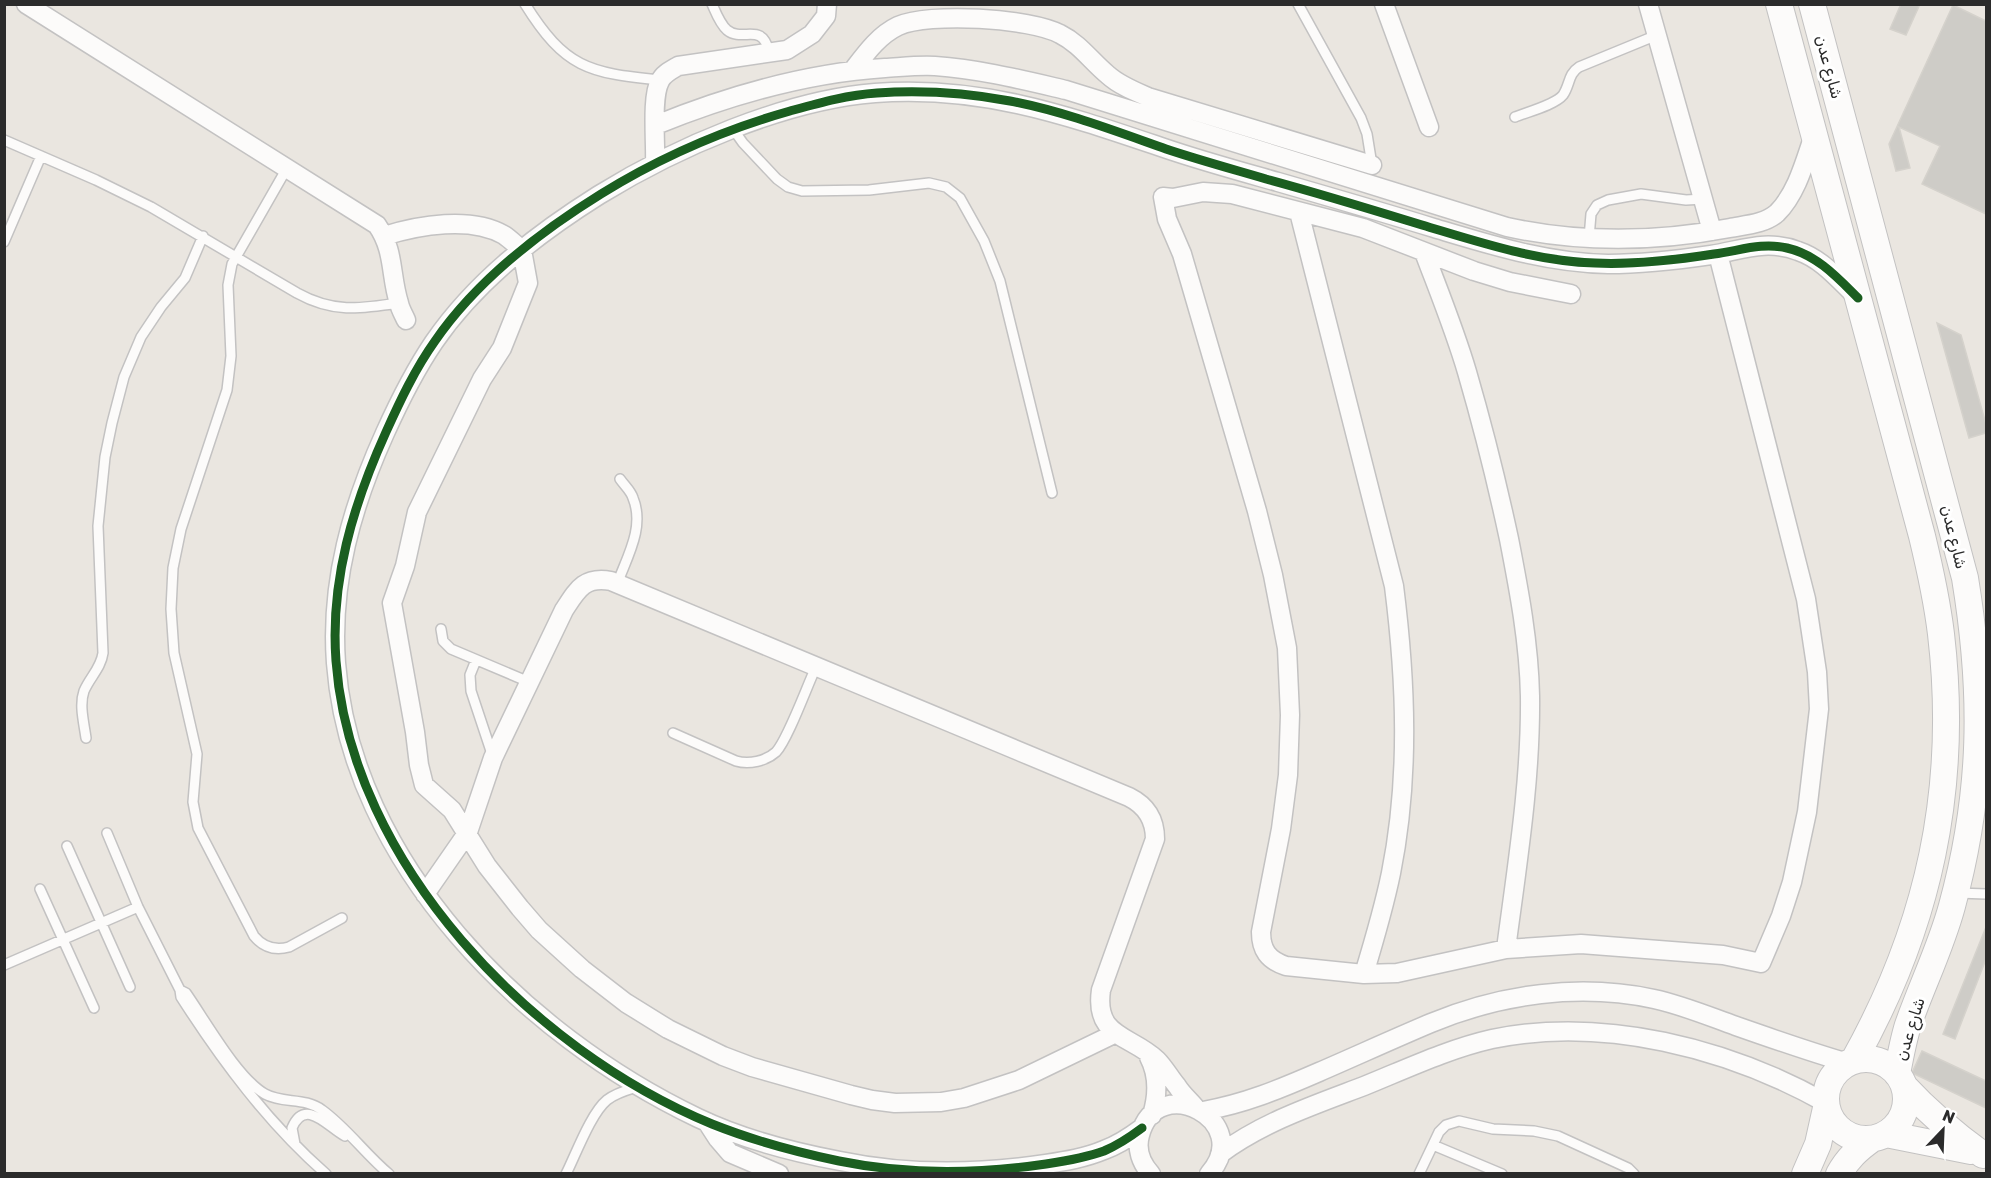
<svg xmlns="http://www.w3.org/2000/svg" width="1991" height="1178" viewBox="0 0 1991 1178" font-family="Rubik,Cairo,sans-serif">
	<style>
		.building { fill: #ceccc7; stroke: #d5d2cc; stroke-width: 1.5 }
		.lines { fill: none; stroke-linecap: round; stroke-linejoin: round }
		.lane-casing { stroke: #c3c2c2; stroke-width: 12 }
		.street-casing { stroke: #c3c2c2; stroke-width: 21 }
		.secondary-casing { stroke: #c3c2c2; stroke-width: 28 }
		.lane { stroke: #fcfbfa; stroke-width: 9 }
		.street { stroke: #fcfbfa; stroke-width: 18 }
		.secondary { stroke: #fcfbfa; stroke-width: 26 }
		.cycleway-casing { stroke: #fff; stroke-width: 13 }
		.cycleway { stroke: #1b5e20; stroke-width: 9 }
		.labels { text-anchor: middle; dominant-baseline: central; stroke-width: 6; stroke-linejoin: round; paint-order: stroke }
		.street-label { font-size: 16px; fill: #2b2b2b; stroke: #fff }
	</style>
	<rect width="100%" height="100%" fill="#eae6e0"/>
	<!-- building -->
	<path class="building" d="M1901,4H1920L1906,35L1890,29Z
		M1953,5L1986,21V214L1922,184L1940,146L1899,127L1910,168L1896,171L1889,144Z
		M1937,323L1961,335L1986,424V433L1969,438Z
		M1986,927V959L1955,1039L1943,1034Z
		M1922,1051L1986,1081V1108L1912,1073Z"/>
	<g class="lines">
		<!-- lane casing -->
		<g class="lane-casing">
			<path id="lane" d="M525,4C565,68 588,73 660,80
				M712,4C716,13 720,24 727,30C743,43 762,21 769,52
				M1298,4L1361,118L1367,134L1372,165
				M1515,117C1527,112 1555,105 1563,95C1570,85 1568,74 1579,67L1657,35
				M733,129L743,143L777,179L788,187L802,191L869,190L929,183L946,187L960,198L984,241L1000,281L1052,493
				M4,140L96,180L151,207L297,293C333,313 359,309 399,303
				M287,168L232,264L228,285L231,356L227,390L181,529L173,568L171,609L174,653L197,754L193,802L198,828L254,936C263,947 274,951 289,947L342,918
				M1589,238L1591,214L1597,205L1608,200L1641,194L1686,200L1704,199
				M4,242L41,156
				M617,584C627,557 645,527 633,498C631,491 624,485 620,479
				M441,629L443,641L451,649L529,682
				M476,660L470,675L471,691L493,757
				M673,733L736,761C749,765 766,761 776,752C788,739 807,686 816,667
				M86,738C84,723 79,705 84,691C90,677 101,668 103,653L98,526L105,457L112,423L124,377L141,337L161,307L185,278L203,236
				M107,833L138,907L180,990
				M67,846L130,987
				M40,889L94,1008
				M1958,893L1986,894
				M4,965L138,907
				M295,1144L292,1128C305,1097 328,1127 345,1136
				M1433,1145L1502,1174
				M326,1174C268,1123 222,1061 181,997L180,990L186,993C205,1020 237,1078 265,1094C283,1104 305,1097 322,1110C347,1128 365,1154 389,1174
				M566,1174C576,1154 591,1113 607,1100C616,1093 627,1090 637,1087
				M1419,1174L1439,1132L1446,1125L1459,1121L1493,1129L1534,1131L1558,1136L1628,1168L1634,1174"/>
		</g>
		<!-- street casing -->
		<g class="street-casing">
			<path id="street" d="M26,4L377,225C395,251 390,275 399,303C400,309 404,315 406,320
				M1384,4L1429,127
				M1648,4L1712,231
				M853,70C866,53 879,35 898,26C929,12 1030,18 1060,34C1080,44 1091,61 1108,75C1119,85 1134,91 1148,97L1372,165
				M656,125C730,95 805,73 885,68C902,67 919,65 935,66C979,69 1023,80 1066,90L1507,227C1580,243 1656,242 1730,228C1745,225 1765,224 1777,213C1797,193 1805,161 1814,135
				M655,163C656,143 651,97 660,81C663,74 671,70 678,66L787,50L812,34L826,16L827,4
				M1299,212L1394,586C1406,681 1410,778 1391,873C1384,907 1374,941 1364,974
				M384,236C419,225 471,216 504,235C510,239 516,245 522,250L528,283L502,348L482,379L417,512L405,566L392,603L415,732L419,765L424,785L452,810L487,866L520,908L539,930L582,969L626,1003L668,1029L723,1056L752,1067L851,1095L872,1100L895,1103L941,1102L964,1098L1019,1080L1116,1033
				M1424,252C1439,292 1455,331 1467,372C1483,427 1497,483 1509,539C1519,590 1529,643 1530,696C1531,781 1517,865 1506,949
				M1571,294L1510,282L1474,271L1363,228L1232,194L1203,192L1173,198L1163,197L1167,219L1182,254L1257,511L1273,575L1287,648L1290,715L1288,775L1281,829L1261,932C1261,950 1268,960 1286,966L1364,974L1397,973L1506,949L1581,944L1723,955L1761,963L1781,916L1792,882L1807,812L1819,709L1817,672L1806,599L1718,254
				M425,894L468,832L493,758L564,610C577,590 584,576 611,581L1129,797C1147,806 1155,820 1155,839L1101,990C1094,1038 1131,1035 1157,1060C1165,1068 1170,1078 1177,1086C1182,1094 1189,1100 1195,1107
				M1149,1057C1159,1076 1158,1095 1152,1115
				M1203,1111C1244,1104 1280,1089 1319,1072C1356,1056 1393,1039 1431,1023C1501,994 1579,983 1654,999C1682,1005 1708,1016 1736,1026C1773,1039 1810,1052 1848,1063
				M707,1122L718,1139L730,1153L779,1174
				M1142,1128C1130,1137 1118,1145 1104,1150C1085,1158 1066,1161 1046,1164C978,1174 907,1175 840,1161C792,1152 742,1139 698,1118C524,1035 351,864 336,663C330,582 352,506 385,433C399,402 415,370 434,342C476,281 537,234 599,195C675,148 785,100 875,93C981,85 1066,115 1164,148C1202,161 1239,171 1278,182C1330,197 1382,212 1434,228C1491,245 1547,263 1608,264C1642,264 1677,260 1711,255C1742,250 1766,239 1798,251C1822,259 1838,279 1856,296
				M1220,1154C1263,1122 1314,1105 1364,1086C1406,1069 1448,1049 1492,1039C1603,1016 1728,1048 1826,1103
				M1151,1174C1141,1163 1136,1149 1140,1135C1157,1070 1256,1121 1209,1174"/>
		</g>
		<!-- secondary casing -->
		<g class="secondary-casing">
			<path id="secondary" d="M1779,4L1922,536C1930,569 1937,601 1941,634C1959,788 1929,926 1854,1060
				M1812,4L1965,578C1984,694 1983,792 1952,906C1941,947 1922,985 1908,1025C1903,1041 1900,1058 1897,1074
				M1826 1099a40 40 0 1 1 80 0a40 40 0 1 1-80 0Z
				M1904,1086C1928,1112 1954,1134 1983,1155
				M1886,1134L1971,1151
				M1805,1174L1818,1144L1826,1108
				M1839,1174C1848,1158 1858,1149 1872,1139"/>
		</g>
		<!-- lane -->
		<use href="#lane" class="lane"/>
		<!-- street -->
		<use href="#street" class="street"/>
		<!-- secondary -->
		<use href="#secondary" class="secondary"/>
		<!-- cycleway casing -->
		<g class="cycleway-casing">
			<path id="cycleway" d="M1142,1128C1130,1137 1118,1145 1104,1151C1085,1158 1066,1161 1046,1164C978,1174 907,1175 839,1161C796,1152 752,1140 712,1124C531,1049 351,864 336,661C330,581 353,505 386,432C400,401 415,369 435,341C477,280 538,233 601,194C659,158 723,130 790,111C819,103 847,95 877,93C921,90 967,93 1010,101C1063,111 1115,131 1166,149C1199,160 1232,169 1266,179C1318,193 1370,209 1422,225C1479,242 1535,261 1595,263C1634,265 1675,260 1714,254C1739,251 1761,242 1787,248C1817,255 1837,277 1858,298"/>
		</g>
		<!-- cycleway -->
		<use href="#cycleway" class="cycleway"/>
	</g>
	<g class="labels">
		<!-- street labels -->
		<g class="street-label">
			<text transform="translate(1829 67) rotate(75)">شارع عدن</text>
			<text transform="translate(1954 537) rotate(76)">شارع عدن</text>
			<text transform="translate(1910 1029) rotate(-73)">شارع عدن</text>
		</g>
	</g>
	<!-- border -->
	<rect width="1991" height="1178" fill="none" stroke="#2b2b2b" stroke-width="12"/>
	<!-- north arrow -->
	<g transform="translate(1943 1130) rotate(23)" stroke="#ffffff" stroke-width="4.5" paint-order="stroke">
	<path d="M0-4.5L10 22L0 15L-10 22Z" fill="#2b2b2b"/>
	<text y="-9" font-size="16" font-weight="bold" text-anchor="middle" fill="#2b2b2b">N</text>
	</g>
</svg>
